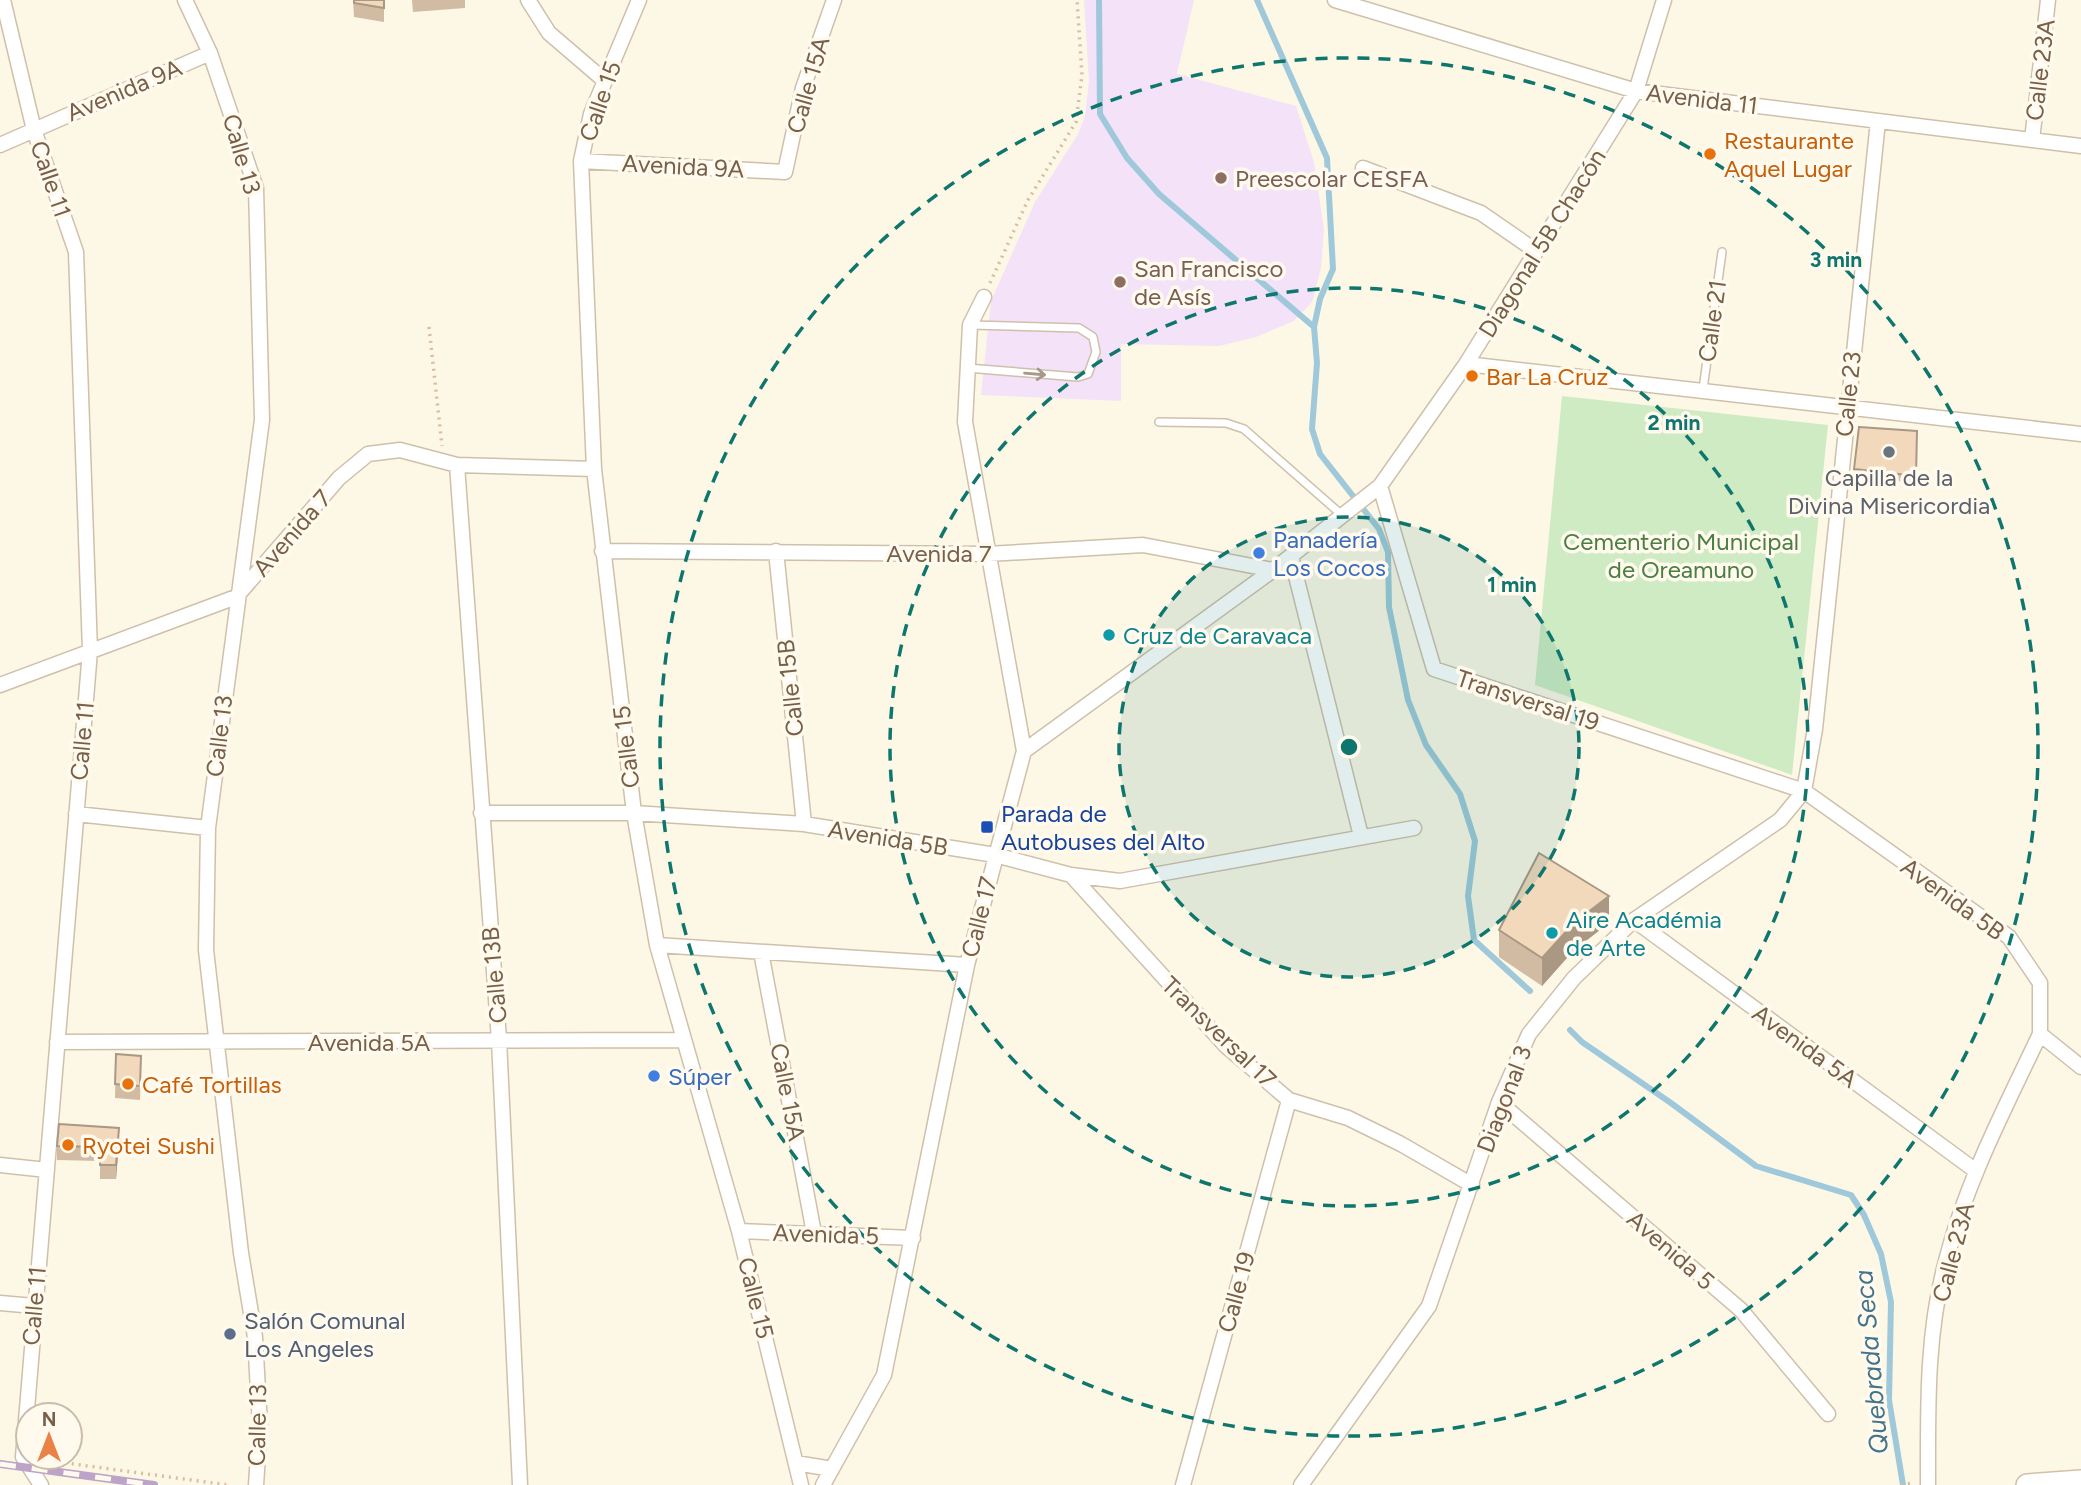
<svg xmlns="http://www.w3.org/2000/svg" width="2081" height="1485" viewBox="0 0 2081 1485" font-family="Figtree,sans-serif">
	<style>
		.education { fill: #f4e2f9 }
		.green { fill: #ceebc3 }
		.lines { fill: none; stroke-linecap: round; stroke-linejoin: round }
		.stream { stroke: #9fc9da; stroke-width: 6 }
		.service-casing { stroke: #cfc0ab; stroke-width: 10 }
		.minor-casing { stroke: #cfc0ab; stroke-width: 17 }
		.secondary-casing { stroke: #d2c1a8; stroke-width: 24 }
		.path { stroke: #d9bd9f; stroke-width: 3.5; stroke-dasharray: 2 5; stroke-linecap: butt }
		.service { stroke: #fff; stroke-width: 7 }
		.minor { stroke: #fff; stroke-width: 14 }
		.secondary { stroke: #fff; stroke-width: 21 }
		.rail-casing { stroke: #bca3c7; stroke-width: 8 }
		.rail { stroke: #fffaed; stroke-width: 5; stroke-dasharray: 16; stroke-linecap: butt }
		.wall { fill: #d1bba2 }
		.shaded-wall { fill: #aa9884 }
		.building { fill: #f3d9bc; stroke: #aa9884; stroke-width: 2 }
		.oneway { stroke: #a79889 }
		.ring { fill: none; stroke: #0f766e; stroke-width: 3.5; stroke-dasharray: 12 9 }
		.food-dot { fill: #e8710a; stroke: #fffaed; stroke-width: 2.5 }
		.education-dot { fill: #8d6e63; stroke: #fffaed; stroke-width: 2.5 }
		.worship-dot { fill: #6b7280; stroke: #fffaed; stroke-width: 2.5 }
		.shop-dot { fill: #3f7fe0; stroke: #fffaed; stroke-width: 2.5 }
		.culture-dot { fill: #0f9aa8; stroke: #fffaed; stroke-width: 2.5 }
		.transit-dot { fill: #1a4fb4; stroke: #fffaed; stroke-width: 2.5 }
		.service-dot { fill: #5c6f8a; stroke: #fffaed; stroke-width: 2.5 }
		.labels { text-anchor: middle; dominant-baseline: central; stroke-width: 7; stroke-linejoin: round; paint-order: stroke }
		.street-label { font-size: 24px; fill: #776049; stroke: #fffaed }
		.food-label { font-size: 24px; fill: #c56008; stroke: #fffaed; text-anchor: start }
		.education-label { font-size: 24px; fill: #785e54; stroke: #fffaed; text-anchor: start }
		.worship-label { font-size: 24px; fill: #5b616d; stroke: #fffaed }
		.shop-label { font-size: 24px; fill: #366cbe; stroke: #fffaed; text-anchor: start }
		.park-label { font-size: 24px; fill: #4b7e41; stroke: #fffaed }
		.culture-label { font-size: 24px; fill: #0d838f; stroke: #fffaed; text-anchor: start }
		.transit-label { font-size: 24px; fill: #164399; stroke: #fffaed; text-anchor: start }
		.service-label { font-size: 24px; fill: #4e5e75; stroke: #fffaed; text-anchor: start }
		.water-label { font-size: 26px; font-style: italic; fill: #42758b; stroke: #fffaed }
		.centre { fill: #0f766e; stroke: #fffaed; stroke-width: 3.5 }
		.ring-label { font-size: 21px; text-anchor: middle; font-weight: bold; fill: #0f766e; stroke: #fffaed; stroke-width: 7; stroke-linejoin: round; paint-order: stroke }
	</style>
	<rect width="100%" height="100%" fill="#fdf7e6"/>
	<!-- education -->
	<path class="education" d="M1084,0H1194L1177,74L1296,106L1314,162L1324,229L1321,268L1312,302L1294,321L1256,337L1219,346L1121,344V401L981,395L991,301L1035,202L1078,134L1085,116L1089,81Z"/>
	<!-- green -->
	<path class="green" d="M1562,396L1828,425L1792,775L1535,685Z"/>
	<g class="lines">
		<!-- stream -->
		<path class="stream" d="M1099,0L1100,114L1127,158L1159,194L1314,327
			M1257,0L1327,158L1333,269L1320,299L1314,327L1317,363L1312,429L1320,454L1379,529L1388,552L1389,607L1408,700L1426,745L1460,794L1475,841L1468,896L1474,940L1530,991
			M1570,1030L1582,1042L1671,1103L1756,1166L1851,1195L1864,1215L1881,1254L1891,1302L1889,1400L1903,1485"/>
		<!-- service casing -->
		<g class="service-casing">
			<path id="service" d="M967,368L1078,377L1088,374L1096,352L1093,337L1079,328L971,325
				M1703,389L1722,252
				M1159,422L1226,423L1244,429L1342,515"/>
		</g>
		<!-- minor casing -->
		<g class="minor-casing">
			<path id="minor" d="M3,0L34,130L76,252L90,651L23,1457L41,1485
				M185,0L210,53L256,188L262,420L208,828L206,950L241,1253L255,1337L260,1426L256,1485
				M528,0L549,33L605,81
				M639,0L591,114L581,161L594,469L634,813L657,945L739,1231L801,1485
				M1335,0L1636,91L2081,146
				M2032,140L2048,0
				M0,145L210,53
				M581,161L785,172L803,88L834,0
				M1363,168L1481,213L1536,251
				M1466,364L2081,434
				M457,465L499,1040L520,1485
				M1380,486L1434,669L1804,791L2009,937L2040,983V1034L2081,1067
				M602,551L988,554L1143,545L1273,570
				M776,551L804,824
				M1291,556L1361,836
				M0,685L236,597L339,478L368,454L400,450L457,465L594,469
				M1024,751L1273,570L1380,486L1466,364L1636,91L1664,0
				M1804,791L1815,729L1878,121
				M481,813H634L804,824L995,855L1071,875L1120,881L1414,828
				M76,814L208,828
				M1071,875L1226,1046L1289,1100L1348,1118L1401,1144L1472,1185
				M1634,920L1976,1171
				M657,945L967,965
				M761,952L814,1233
				M57,1042L682,1040
				M1499,1102L1741,1310L1828,1414
				M0,1165L47,1170
				M739,1231L913,1238
				M0,1303L34,1306
				M796,1463L832,1469
				M823,1485L884,1375L967,965L1024,751L965,422L970,325L984,297
				M1183,1485L1289,1100
				M1301,1485L1429,1306L1499,1102L1529,1034L1574,978L1634,920L1780,820L1804,791
				M1928,1485C1928,1410 1926,1334 1946,1261C1966,1182 2005,1108 2040,1034"/>
		</g>
		<!-- secondary casing -->
		<g class="secondary-casing">
			<path id="secondary" d="M2027,1485L2081,1481"/>
		</g>
		<!-- path -->
		<path class="path" d="M990,283L1028,200L1076,122L1082,75L1077,0
			M429,327L442,446
			M44,1460L228,1485
			M1901,1485L1913,1483"/>
		<!-- service -->
		<use href="#service" class="service"/>
		<!-- minor -->
		<use href="#minor" class="minor"/>
		<!-- secondary -->
		<use href="#secondary" class="secondary"/>
		<!-- rail casing -->
		<g class="rail-casing">
			<path id="rail" d="M0,1464L154,1485"/>
		</g>
		<!-- rail -->
		<use href="#rail" class="rail"/>
	</g>
	<!-- wall -->
	<path class="wall" d="M353,0H384V22L354,17Z
		M412,0H465V8L413,12Z
		M1917,431L1916,483L1854,476V469Z
		M1609,923L1574,950L1542,986L1499,957V930Z
		M116,1054L141,1070L140,1100L115,1098Z
		M119,1142L116,1179H100V1161L57,1160V1146Z"/>
	<!-- shaded-wall -->
	<path class="shaded-wall" d="M1609,896V923L1574,950L1542,986V958L1574,923Z
		M119,1128V1142L116,1179V1165Z"/>
	<!-- building -->
	<path class="building" d="M354,0H384V8L354,3Z
		M1859,427L1917,431L1916,476L1854,469Z
		M1539,853L1609,896L1574,923L1542,958L1499,930Z
		M116,1054L141,1056L140,1086L115,1084Z
		M59,1124L119,1128L116,1165H100L101,1147L57,1146Z"/>
	<!-- one-way arrows -->
	<defs><path id="oneway-shaft" d="M-6 0H5M1.5-3L5.5 0L1.5 3" fill="none" stroke-width="1.6" stroke-linecap="round" stroke-linejoin="round" transform="scale(1.75)"/></defs>
	<use class="oneway" href="#oneway-shaft" transform="translate(1035 374) rotate(5)"/>
	<!-- distance rings -->
	<circle cx="1349" cy="747" r="230" fill="#0f766e" fill-opacity=".12"/>
	<g class="ring">
		<circle cx="1349" cy="747" r="230"/>
		<circle cx="1349" cy="747" r="459"/>
		<circle cx="1349" cy="747" r="689"/>
	</g>
	<!-- markers -->
	<g class="food-dot">
		<circle cx="1710" cy="154" r="7"/>
		<circle cx="1472" cy="376" r="7"/>
		<circle cx="128" cy="1084" r="7"/>
		<circle cx="68" cy="1145" r="7"/>
	</g>
	<g class="education-dot">
		<circle cx="1221" cy="178" r="7"/>
		<circle cx="1120" cy="282" r="7"/>
	</g>
	<circle class="worship-dot" cx="1889" cy="452" r="7"/>
	<g class="shop-dot">
		<circle cx="1259" cy="553" r="7"/>
		<circle cx="654" cy="1076" r="7"/>
	</g>
	<g class="culture-dot">
		<circle cx="1109" cy="635" r="7"/>
		<circle cx="1552" cy="933" r="7"/>
	</g>
	<rect class="transit-dot" x="980" y="820" width="14" height="14" rx="3.5"/>
	<circle class="service-dot" cx="230" cy="1334" r="7"/>
	<g class="labels">
		<!-- street labels -->
		<g class="street-label">
			<text transform="translate(2040 70) rotate(-83)">Calle 23A</text>
			<text transform="translate(808 85) rotate(-74)">Calle 15A</text>
			<text transform="translate(124 90) rotate(-23)">Avenida 9A</text>
			<text transform="translate(1702 99) rotate(7)">Avenida 11</text>
			<text transform="translate(600 101) rotate(-71)">Calle 15</text>
			<text transform="translate(242 154) rotate(74)">Calle 13</text>
			<text transform="translate(683 166) rotate(3)">Avenida 9A</text>
			<text transform="translate(51 179) rotate(71)">Calle 11</text>
			<text transform="translate(1542 243) rotate(-58)">Diagonal 5B Chacón</text>
			<text transform="translate(1712 321) rotate(-82)">Calle 21</text>
			<text transform="translate(1848 394) rotate(-84)">Calle 23</text>
			<text transform="translate(292 533) rotate(-49)">Avenida 7</text>
			<text x="939" y="553">Avenida 7</text>
			<text transform="translate(790 688) rotate(-96)">Calle 15B</text>
			<text transform="translate(1528 700) rotate(18)">Transversal 19</text>
			<text transform="translate(219 736) rotate(-83)">Calle 13</text>
			<text transform="translate(82 741) rotate(-85)">Calle 11</text>
			<text transform="translate(626 747) rotate(-97)">Calle 15</text>
			<text transform="translate(888 838) rotate(9)">Avenida 5B</text>
			<text transform="translate(1953 899) rotate(36)">Avenida 5B</text>
			<text transform="translate(979 917) rotate(-76)">Calle 17</text>
			<text transform="translate(494 975) rotate(-95)">Calle 13B</text>
			<text transform="translate(1219 1032) rotate(44)">Transversal 17</text>
			<text x="369" y="1042">Avenida 5A</text>
			<text transform="translate(1805 1046) rotate(36)">Avenida 5A</text>
			<text transform="translate(788 1092) rotate(79)">Calle 15A</text>
			<text transform="translate(1504 1099) rotate(-69)">Diagonal 3</text>
			<text transform="translate(826 1234) rotate(2)">Avenida 5</text>
			<text transform="translate(1671 1250) rotate(41)">Avenida 5</text>
			<text transform="translate(1953 1252) rotate(-75)">Calle 23A</text>
			<text transform="translate(1236 1292) rotate(-75)">Calle 19</text>
			<text transform="translate(756 1298) rotate(76)">Calle 15</text>
			<text transform="translate(34 1306) rotate(-85)">Calle 11</text>
			<text transform="translate(257 1425) rotate(-89)">Calle 13</text>
		</g>
		<!-- food labels -->
		<g class="food-label">
			<text x="1724" y="140">Restaurante<tspan x="1724" dy="28">Aquel Lugar</tspan></text>
			<text x="1486" y="376">Bar La Cruz</text>
			<text x="142" y="1084">Café Tortillas</text>
			<text x="82" y="1145">Ryotei Sushi</text>
		</g>
		<!-- education labels -->
		<g class="education-label">
			<text x="1235" y="178">Preescolar CESFA</text>
			<text x="1134" y="268">San Francisco<tspan x="1134" dy="28">de Asís</tspan></text>
		</g>
		<!-- worship labels -->
		<g class="worship-label">
			<text x="1889" y="477">Capilla de la<tspan x="1889" dy="28">Divina Misericordia</tspan></text>
		</g>
		<!-- shop labels -->
		<g class="shop-label">
			<text x="1273" y="539">Panadería<tspan x="1273" dy="28">Los Cocos</tspan></text>
			<text x="668" y="1076">Súper</text>
		</g>
		<!-- park labels -->
		<g class="park-label">
			<text x="1681" y="541">Cementerio Municipal<tspan x="1681" dy="28">de Oreamuno</tspan></text>
		</g>
		<!-- culture labels -->
		<g class="culture-label">
			<text x="1123" y="635">Cruz de Caravaca</text>
			<text x="1566" y="919">Aire Académia<tspan x="1566" dy="28">de Arte</tspan></text>
		</g>
		<!-- transit labels -->
		<g class="transit-label">
			<text x="1001" y="813">Parada de<tspan x="1001" dy="28">Autobuses del Alto</tspan></text>
		</g>
		<!-- service labels -->
		<g class="service-label">
			<text x="244" y="1320">Salón Comunal<tspan x="244" dy="28">Los Angeles</tspan></text>
		</g>
		<!-- water labels -->
		<g class="water-label">
			<text transform="translate(1871 1362) rotate(-95)">Quebrada Seca</text>
		</g>
	</g>
	<circle cx="1349" cy="747" r="10" class="centre"/>
	<g class="ring-label">
		<text x="1836" y="267">3 min</text>
		<text x="1674" y="430">2 min</text>
		<text x="1512" y="592">1 min</text>
	</g>
	<!-- north arrow -->
	<g transform="translate(49 1436)"><circle r="33" fill="#fffaed" stroke="#c9bcab" stroke-width="2"/>
	<path d="M0-5L12 26L0 18L-12 26Z" fill="#ea8147"/>
	<text y="-10" font-size="19" font-weight="bold" text-anchor="middle" fill="#776049">N</text>
	</g>
</svg>
